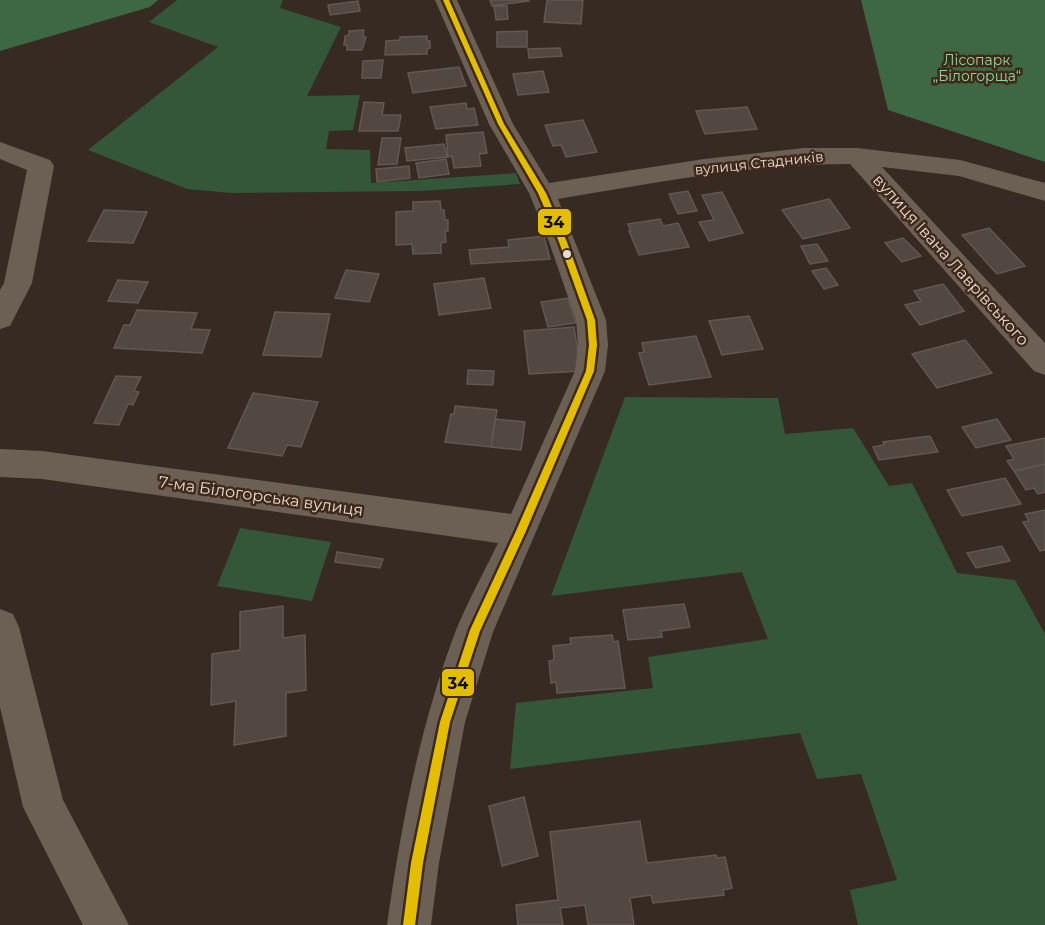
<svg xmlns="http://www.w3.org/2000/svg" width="1045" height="925" viewBox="0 0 1045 925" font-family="Montserrat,sans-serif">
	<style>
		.green { fill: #335738 }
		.forest { fill: #3d6843 }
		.building { fill: #524841; stroke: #625851; stroke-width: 1.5 }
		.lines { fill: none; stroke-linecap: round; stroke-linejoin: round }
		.minor { fill: #6c6055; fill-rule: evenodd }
		.bus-1-casing { stroke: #3e291a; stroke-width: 5 }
		.bus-1 { fill: #e3bd00; fill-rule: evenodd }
		.bus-dot { fill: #e9dbd2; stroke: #3e291a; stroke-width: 2 }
		.labels { text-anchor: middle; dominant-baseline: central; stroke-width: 5; stroke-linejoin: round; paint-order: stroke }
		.far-park-label { font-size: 14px; fill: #8dd99a; stroke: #3e291a }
		.far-street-label { font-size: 14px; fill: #e9dbd2; stroke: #3e291a }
		.street-label { font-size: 16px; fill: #e9dbd2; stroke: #3e291a }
		.line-badge { stroke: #3e291a; stroke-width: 2 }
		.pale-badge-label { font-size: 16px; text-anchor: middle; font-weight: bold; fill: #111 }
	</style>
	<rect width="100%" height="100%" fill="#362a22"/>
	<!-- green -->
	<path class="green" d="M177,0H283L280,8L341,27L307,96L360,95L353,130L329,131L326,149L370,150L371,183L516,173L520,184L422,191L231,193L187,189L88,150L218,47L149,22Z
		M625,397L778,398L785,434L853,428L889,486L912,483L957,573L1015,580L1045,634V925H858L850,890L897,880L861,774L817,779L800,733L510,769L516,703L653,688L648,657L768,639L742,572L551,596Z
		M240,528L331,542L312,601L217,586Z"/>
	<!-- forest -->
	<path class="forest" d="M0,0H158L150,7L0,51Z
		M861,0H1045V162L888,110Z"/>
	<!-- building -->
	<path class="building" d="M490,0H528L529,1L492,6Z
		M547,0H583L581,24L544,22Z
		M358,1L360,11L330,15L328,5Z
		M494,6H507L508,19L496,20Z
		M364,30L363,37H366L362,50H347V45H344L345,36L349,35V31Z
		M527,31V47H497V32Z
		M427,36V41H430V48L427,49V54L385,55L386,41L400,40V37Z
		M560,48L562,56L529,58L528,49Z
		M383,60L381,78H362L363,61Z
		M459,67L466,86L413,93L408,73Z
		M543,71L549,92L518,95L513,74Z
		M364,102L384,103L382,115H401L398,131H359Z
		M466,103L467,109L474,108L478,125L436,129L430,107Z
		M747,107L757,129L705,134L696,111Z
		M583,120L597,152L566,157L561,145L553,146L545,125Z
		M483,132L487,153L479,154L481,166L454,168L452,156L448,157L446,135Z
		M382,138H401L397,164L378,165Z
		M444,144L447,157L407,161L405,148Z
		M446,159L449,174L419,178L416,163Z
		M409,166L410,178L377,182L376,169Z
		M688,191L697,211L678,214L669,194Z
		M722,192L743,233L709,241L699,222L714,220L702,195Z
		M829,199L850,228L803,239L782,210Z
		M440,201L441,210H444L445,220H448V231H445L446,242L441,243V253L413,254L412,244L396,245V212L413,211V202Z
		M104,210L147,212L133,243L88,241Z
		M660,219L663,226L678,223L689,247L639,255L629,231H631L628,224Z
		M989,228L1025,266L997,274L962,235Z
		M544,236L550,259L471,264L469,250L509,247L508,240Z
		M903,238L921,256L902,262L885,243Z
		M817,244L828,261L810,264L801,246Z
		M826,268L838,285L824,289L812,271Z
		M346,270L379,274L369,302L335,298Z
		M484,278L491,308L439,315L434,284Z
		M118,280L148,282L138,303L108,301Z
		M943,284L964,311L920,325L905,305L921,301L914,291Z
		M568,298L576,323L548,327L541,302Z
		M137,310L197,313L191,329L210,330L202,353L114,348L124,325H130Z
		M275,312L330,314L321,357L263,355Z
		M749,316L763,349L722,355L709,321Z
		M574,327L581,371L529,374L524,331Z
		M696,336L711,377L649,385L639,353L644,352L642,343Z
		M965,340L992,373L937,388L912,354Z
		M468,370L494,371L493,385L467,384Z
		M116,376L141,377L134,391L139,392L133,405L128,404L119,425L94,423Z
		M253,393L318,402L301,447L287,445L282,456L228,448Z
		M455,406L497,410L491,447L445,442L451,414H454Z
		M495,419L525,422L521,450L491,447Z
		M997,419L1011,440L976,448L962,427Z
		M930,436L938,452L879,460L873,447L884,445L883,442Z
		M1045,438V464L1014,471L1007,461L1014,459L1006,446Z
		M1045,464V492L1038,494L1034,488L1026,490L1014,471Z
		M1005,478L1021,504L962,516L947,490Z
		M1045,510V550L1040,551L1023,522L1029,521L1025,514Z
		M1002,546L1010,561L976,568L967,553Z
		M337,552L383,559L380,568L335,562Z
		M684,604L690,627L661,631L662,637L628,640L623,610Z
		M283,606V638L305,635L306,690L286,693V736L234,745L236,701L211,705L212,654L240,650V612Z
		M612,635L614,642L618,641L625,688L557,693L556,682L551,683L549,661L554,660L553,646L571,644L570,638Z
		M524,797L538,856L502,866L489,806Z
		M640,821L647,863L716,855L717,858L725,857L732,888L723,890L724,895L653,903L651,895L630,898L634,925H588L585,905L560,908L563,925H518L516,905L558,900L550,832Z"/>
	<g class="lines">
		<!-- minor -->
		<path class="minor" d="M435,0H457L513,124L549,183L704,159L804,148H857L960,160L1045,183V201L959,176L882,167L1045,343V375L1034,371L850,164C752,164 655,183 558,199L606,320L608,345L605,371L493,632L465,722L439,863L431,925H387C401,825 420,725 456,630C468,601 484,572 498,543L42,479L0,477V449L42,451L511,514L575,371L578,345L576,320L549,242L529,193L489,124Z
			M0,142L50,160L54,166L32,283L10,326L0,329V290L4,283L27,170L0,159Z
			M0,609L13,614L19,627L63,800L129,925H83L23,807L0,707Z"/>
		<!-- bus-1 casing -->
		<g class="bus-1-casing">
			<path id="bus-1" d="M443,0H449L504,124L546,193L567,242L595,320L597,345L594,371L526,531L480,631L450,722L423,863L415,925H403L411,863L440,722L470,630L516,531L586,371L589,345L587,320L559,242L538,193L498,124Z"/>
		</g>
		<!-- bus-1 -->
		<use href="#bus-1" class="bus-1"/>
	</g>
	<!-- markers -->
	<circle class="bus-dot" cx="567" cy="254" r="5"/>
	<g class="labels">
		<!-- far-park labels -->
		<g class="far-park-label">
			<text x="977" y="60">Лісопарк<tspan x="977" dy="16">„Білогорща“</tspan></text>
		</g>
		<!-- far-street labels -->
		<g class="far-street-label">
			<text transform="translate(759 163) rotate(-6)">вулиця Стадників</text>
		</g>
		<!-- street labels -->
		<g class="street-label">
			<text transform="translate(951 260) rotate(48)">вулиця Івана Лаврівського</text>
			<text transform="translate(261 496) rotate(8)">7-ма Білогорська вулиця</text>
		</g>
	</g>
	<g class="line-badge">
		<rect x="537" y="208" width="35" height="28" rx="6" fill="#e3bd00"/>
		<rect x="441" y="668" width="34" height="29" rx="6" fill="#e3bd00"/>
	</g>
	<g class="pale-badge-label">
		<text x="554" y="228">34</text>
		<text x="458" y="689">34</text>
	</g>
</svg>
